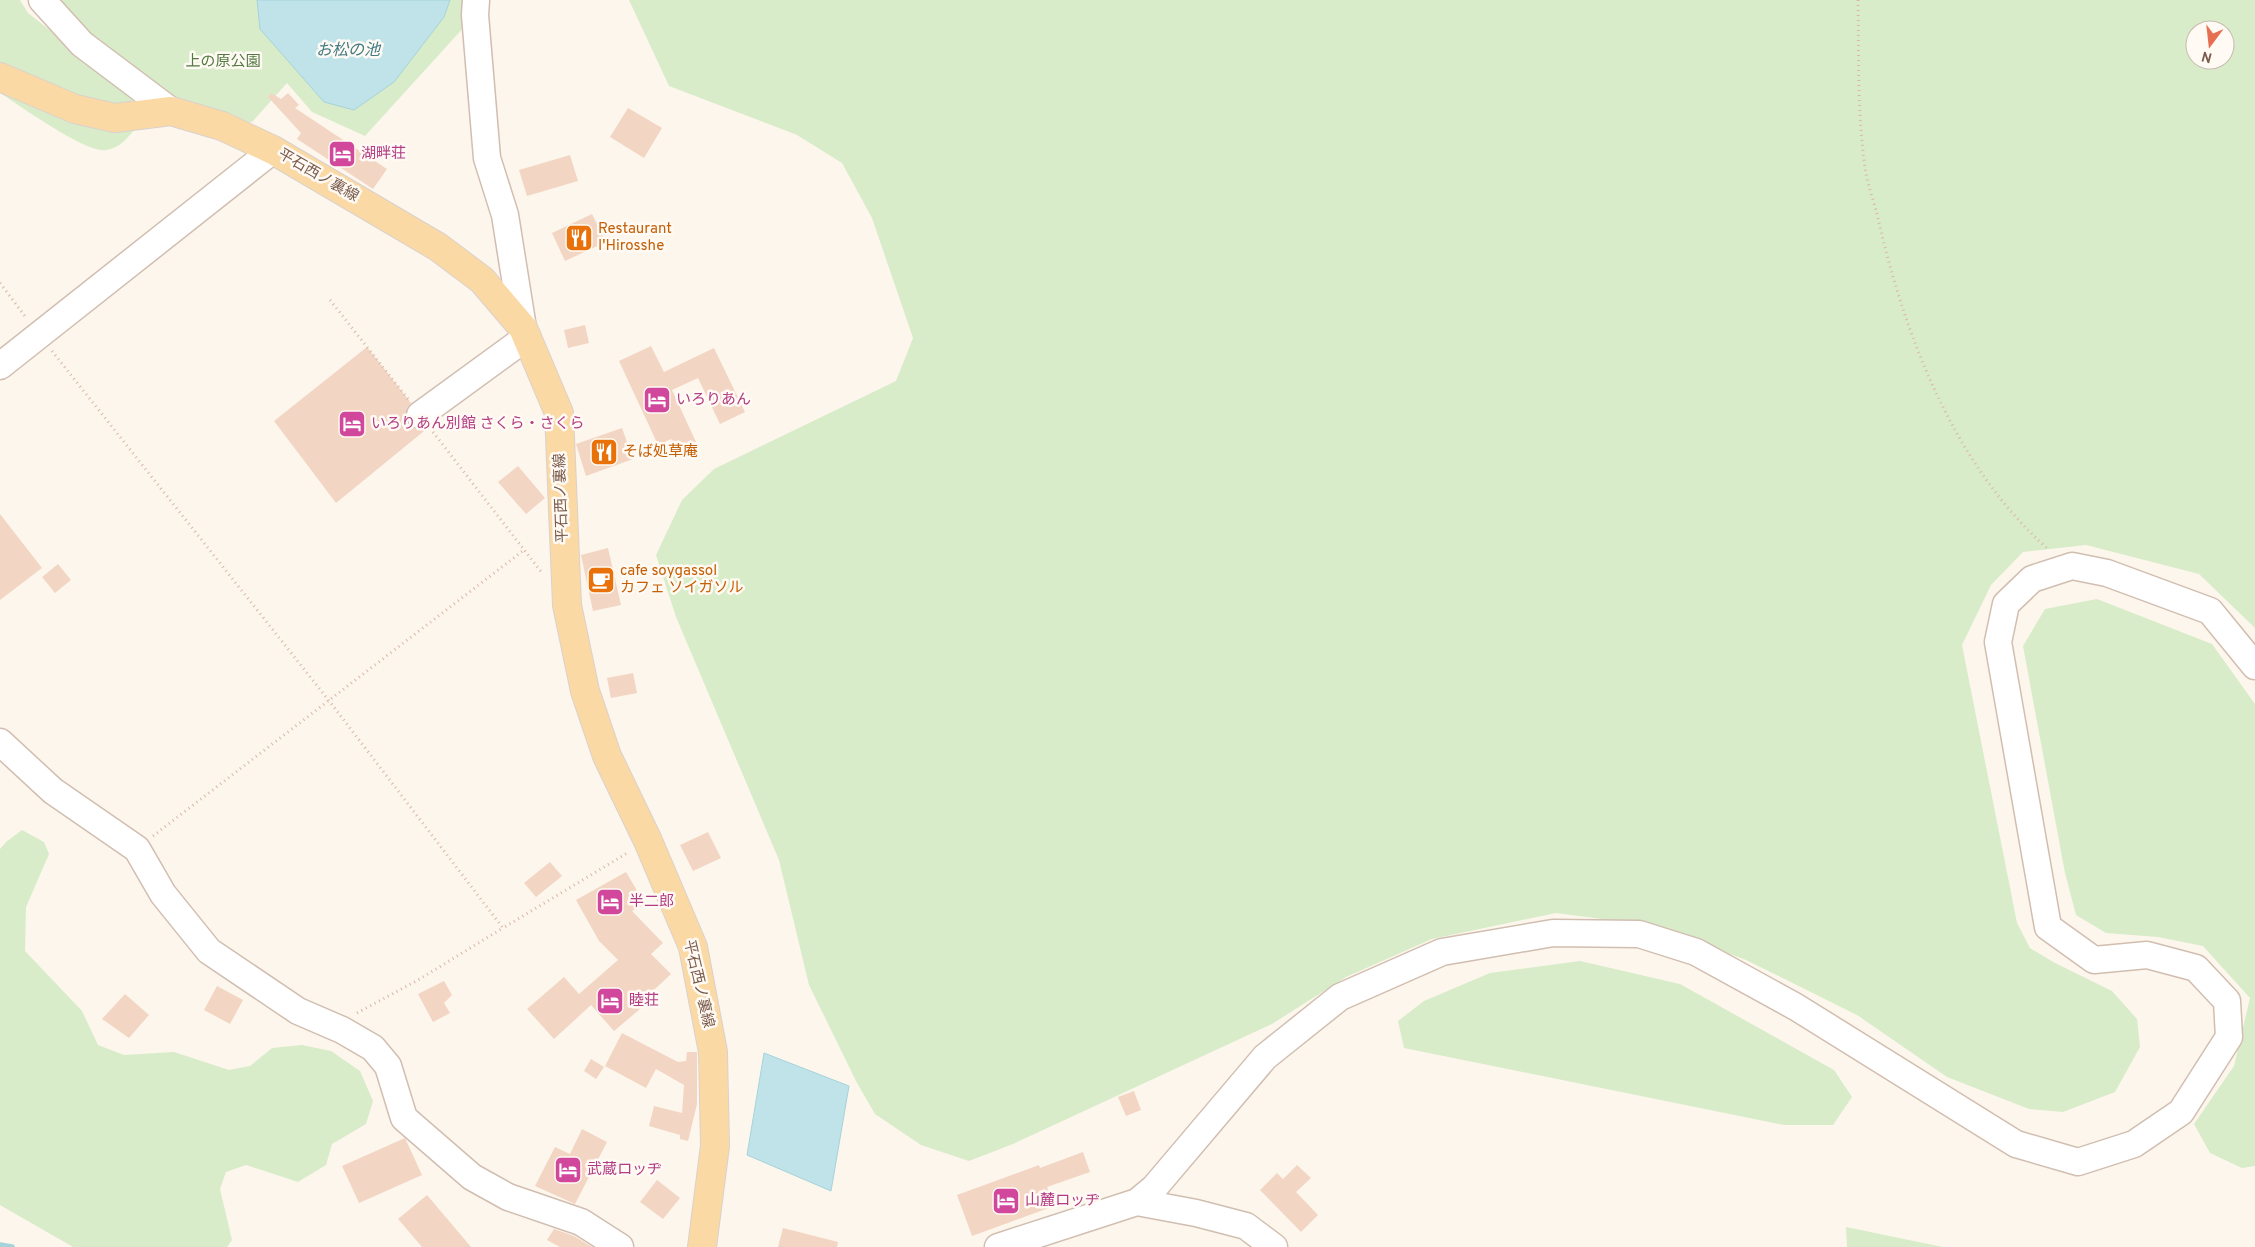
<svg xmlns="http://www.w3.org/2000/svg" width="2255" height="1247" viewBox="0 0 2255 1247" font-family="Overpass,'Noto Sans JP',sans-serif">
	<style>
		.green { fill: #d8ecc9; fill-rule: evenodd }
		.water { fill: #bfe3e8; stroke: #a5d3da }
		.lines { fill: none; stroke-linecap: round; stroke-linejoin: round }
		.stream { stroke: #a5d3da; stroke-width: 5.5 }
		.building { fill: #f3d5c3 }
		.minor-casing { stroke: #d1beb0; stroke-width: 29 }
		.major-casing { stroke: #dad1cd; stroke-width: 30 }
		.path { stroke: #d9b8a5; stroke-width: 3; stroke-dasharray: 1 4; stroke-linecap: butt }
		.minor { stroke: #fff; stroke-width: 26 }
		.major { stroke: #fbd9a5; stroke-width: 28 }
		.labels { text-anchor: middle; dominant-baseline: central; stroke-width: 5; stroke-linejoin: round; paint-order: stroke }
		.park-label { font-size: 15px; fill: #537a41; stroke: #fffaf3 }
		.hotel-label { font-size: 15px; fill: #b23c85; stroke: #fffaf3; text-anchor: start }
		.street-label { font-size: 15px; fill: #7a5c4d; stroke: #fffaf3 }
		.food-label { font-size: 15px; fill: #c56008; stroke: #fffaf3; text-anchor: start }
		.water-label { font-size: 16px; font-style: italic; fill: #437c86; stroke: #fffaf3 }
	</style>
	<rect width="100%" height="100%" fill="#fdf6ec"/>
	<!-- green -->
	<path class="green" d="M0,0H20L28,13L116,82L132,98L134,130C126,140 119,148 106,150C87,154 19,105 0,93Z
		M42,0H476L475,15L365,136L312,112L287,83L252,122L222,126L171,111Z
		M629,0H2255V628L2199,574L2086,545L2023,552L1991,585L1962,645L2017,923L2030,948L2055,963L2112,991L2137,1019L2140,1047L2115,1092L2063,1112L2029,1109L1947,1077L1857,1015L1746,960L1655,926L1556,913L1432,939L1346,977L1272,1024L1013,1144L969,1161L921,1145L875,1114L857,1083L809,985L779,860L676,617L656,555L682,500L714,469L896,381L913,338L872,218L842,163L797,135L669,86ZM2195,30H2225V60H2195Z
		M2097,599L2212,644L2255,704V1166L2242,1168L2210,1153L2194,1124L2234,1066L2250,998L2203,946L2158,937L2106,933L2076,915L2065,873L2023,646L2045,609Z
		M22,830L44,842L49,854L26,907L25,951L82,1011L98,1045L124,1055L174,1052L229,1070L250,1066L272,1048L302,1045L331,1051L360,1071L373,1101L366,1124L332,1144L326,1165L298,1182L246,1165L226,1172L220,1189L232,1240L227,1247H73L0,1205V849L6,842Z
		M1580,961L1680,984L1834,1070L1852,1097L1833,1125H1784L1404,1048L1398,1021L1424,1001L1490,973Z
		M1846,1227L1943,1247H1847Z"/>
	<!-- water -->
	<path class="water" d="M257,0H450L444,17L394,82L354,110L324,102L260,29Z
		M764,1053L849,1086L831,1191L747,1155Z"/>
	<g class="lines">
		<!-- stream -->
		<path class="stream" d="M0,1245L12,1247"/>
	</g>
	<!-- building -->
	<path class="building" d="M271,93L281,99L288,93L299,105L295,108L387,169L373,189L297,139L301,133L268,97Z
		M628,108L662,128L644,158L610,137Z
		M570,155L578,181L527,196L519,170Z
		M592,214L606,242L565,261L552,233Z
		M585,325L589,343L568,348L564,330Z
		M651,346L664,372L714,348L745,412L720,424L698,378L672,390L696,442L677,451L671,439L658,445L619,361Z
		M367,347L411,403L407,408L405,416L408,424L414,428L421,430L429,427L336,503L274,421Z
		M622,428L633,459L586,476L576,444Z
		M518,466L545,498L526,514L498,482Z
		M0,514L42,568L0,600Z
		M608,548L621,605L593,611L581,555Z
		M58,564L71,580L55,593L42,577Z
		M633,673L637,693L611,698L607,678Z
		M708,832L721,858L693,871L680,845Z
		M550,862L562,876L536,897L524,883Z
		M626,872L645,904L632,911L663,943L651,954L671,974L637,1006L640,1009L614,1031L591,1005L554,1039L527,1009L564,977L579,994L618,960L599,941L576,900Z
		M444,981L452,995L444,1003L450,1013L433,1022L418,994Z
		M217,986L243,1000L230,1024L204,1010Z
		M125,994L149,1015L129,1038L102,1019Z
		M622,1033L678,1062L686,1061L687,1052H697V1104L688,1141L680,1139V1135L649,1126L654,1106L682,1113L684,1085L656,1069L646,1088L605,1066Z
		M591,1059L604,1067L596,1079L584,1071Z
		M1134,1091L1141,1110L1126,1116L1118,1097Z
		M582,1129L607,1142L575,1204L535,1186L555,1147L570,1154Z
		M405,1138L422,1175L359,1203L342,1166Z
		M1083,1152L1090,1172L1047,1187L1054,1206L972,1236L957,1195L1039,1165L1040,1168Z
		M1297,1165L1311,1178L1296,1192L1318,1215L1301,1232L1260,1190L1277,1173L1283,1179Z
		M657,1180L680,1198L663,1219L640,1202Z
		M427,1195L471,1247H422L398,1219Z
		M783,1228L838,1242L837,1247H778Z
		M554,1229L574,1236L592,1247H560L547,1240Z"/>
	<g class="lines">
		<!-- minor casing -->
		<g class="minor-casing">
			<path id="minor" d="M42,0L82,44L171,111
				M476,0L475,15L487,158L505,215L523,328
				M0,366L273,150
				M420,415L527,337
				M0,742L53,791L137,849L163,894L209,951L298,1011L342,1030L373,1048L388,1066L404,1118L472,1177L508,1197L581,1222L620,1247
				M1137,1202L1196,1213L1246,1226L1274,1247
				M998,1247L1137,1202L1154,1188L1265,1057L1340,997L1442,952L1553,933L1639,934L1696,952L1796,1007L2016,1144L2078,1162L2134,1144L2181,1112L2229,1037L2227,1001L2196,968L2147,955L2094,960L2048,927L1998,642L2006,604L2032,579L2072,566L2107,573L2210,611L2255,666"/>
		</g>
		<!-- major casing -->
		<g class="major-casing">
			<path id="major" d="M0,77L75,109L115,118L171,111L222,126L273,150L438,247L482,280L523,328L559,413L567,605L585,691L607,756L648,841L693,947L713,1052L715,1146L702,1247"/>
		</g>
		<!-- path -->
		<path class="path" d="M1858,0C1859,56 1857,111 1865,167C1867,183 1873,199 1877,214C1904,335 1954,466 2049,550
			M0,283L27,319
			M330,300L408,399
			M52,351L330,702L503,928L629,852
			M433,432L542,573
			M153,836L524,550
			M357,1013L418,980L503,928"/>
		<!-- minor -->
		<use href="#minor" class="minor"/>
		<!-- major -->
		<use href="#major" class="major"/>
	</g>
	<!-- icons -->
	<defs>
		<g id="hotel-square" transform="scale(1.4375)"><rect x="-9" y="-9" width="18" height="18" rx="4" fill="#d1479c" stroke="#fffaf3"/><path d="M-6-4.5h1.5V1H6V5H4.5V3h-9V5H-6ZM-4 0a1.8 1.8 0 1 1 3.6 0ZM.5 0V-2.5h3Q6-2.5 6 0Z" fill="#fff"/></g>
		<g id="restaurant-square" transform="scale(1.4375)"><rect x="-9" y="-9" width="18" height="18" rx="4" fill="#e8710a" stroke="#fffaf3"/><path d="M-5-6h1v4h1v-4h1v4h1v-4h1v5L-1.5 .5V6h-2V.5L-5-1ZM5-6V6H3V1.5H1.5Q1.5-4 5-6Z" fill="#fff"/></g>
		<g id="cafe-square" transform="scale(1.4375)"><rect x="-9" y="-9" width="18" height="18" rx="4" fill="#e8710a" stroke="#fffaf3"/><path d="M-5.5-4.5H6V0H3Q3 3.5 0 3.5H-2.5Q-5.5 3.5-5.5 0ZM3-3.2v2h1.7v-2ZM-6 4.5H4V6H-6Z" fill="#fff"/></g>
	</defs>
	<g fill-rule="evenodd">
		<use href="#hotel-square" x="342" y="154"/>
		<use href="#restaurant-square" x="579" y="238"/>
		<use href="#hotel-square" x="657" y="400"/>
		<use href="#hotel-square" x="352" y="424"/>
		<use href="#restaurant-square" x="604" y="452"/>
		<use href="#cafe-square" x="601" y="580"/>
		<use href="#hotel-square" x="610" y="902"/>
		<use href="#hotel-square" x="610" y="1001"/>
		<use href="#hotel-square" x="568" y="1170"/>
		<use href="#hotel-square" x="1006" y="1201"/>
	</g>
	<g class="labels">
		<!-- park labels -->
		<g class="park-label">
			<text x="223" y="62">上の原公園</text>
		</g>
		<!-- hotel labels -->
		<g class="hotel-label">
			<text x="361" y="154">湖畔荘</text>
			<text x="676" y="400">いろりあん</text>
			<text x="371" y="424">いろりあん別館 さくら・さくら</text>
			<text x="629" y="902">半二郎</text>
			<text x="629" y="1001">睦荘</text>
			<text x="587" y="1170">武蔵ロッヂ</text>
			<text x="1025" y="1201">山麓ロッヂ</text>
		</g>
		<!-- street labels -->
		<g class="street-label">
			<text transform="translate(318 176) rotate(30)">平石西ノ裏線</text>
			<text transform="translate(562 498) rotate(-92)">平石西ノ裏線</text>
			<text transform="translate(698 984) rotate(77)">平石西ノ裏線</text>
		</g>
		<!-- food labels -->
		<g class="food-label">
			<text x="598" y="229">Restaurant<tspan x="598" dy="17">I'Hirosshe</tspan></text>
			<text x="623" y="452">そば処草庵</text>
			<text x="620" y="571">cafe soygassol<tspan x="620" dy="17">カフェ ソイガソル</tspan></text>
		</g>
		<!-- water labels -->
		<g class="water-label">
			<text x="348" y="51">お松の池</text>
		</g>
	</g>
	<!-- north arrow -->
	<g transform="translate(2210 45) rotate(195)"><circle r="24" fill="#fffaf3" stroke="#cabbb1"/>
	<path d="M0-4L9 19L0 12L-9 19Z" fill="#e76f51"/>
	<text y="-8" font-size="14" font-weight="bold" text-anchor="middle" fill="#7a5c4d">N</text>
	</g>
</svg>
